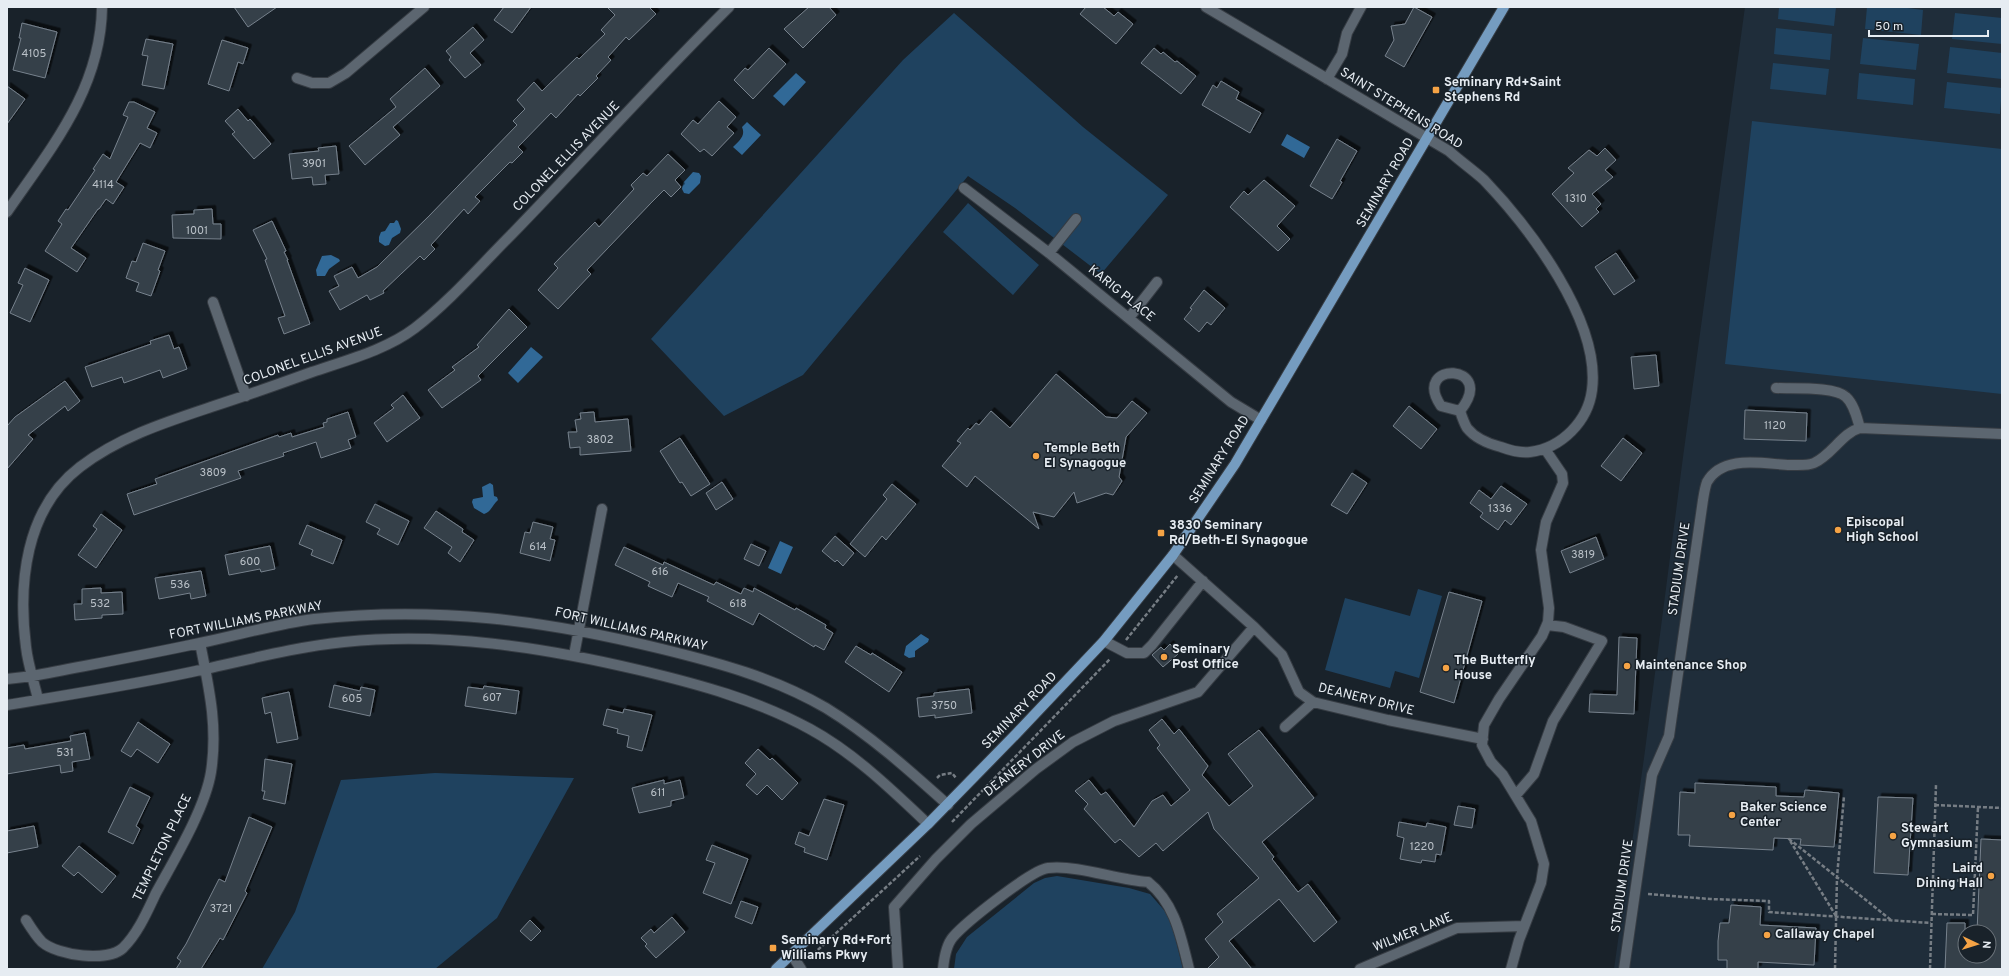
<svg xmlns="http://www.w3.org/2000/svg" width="2009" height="976" viewBox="0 0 2009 976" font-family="Overpass,sans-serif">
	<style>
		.built { fill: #1f2d3a; fill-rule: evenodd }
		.green { fill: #1f425f }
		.water { fill: #316997 }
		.building { fill: #353f48; stroke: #77828d; filter: url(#shadow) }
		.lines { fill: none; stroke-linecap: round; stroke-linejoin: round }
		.minor-casing { stroke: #363c43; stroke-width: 12 }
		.major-casing { stroke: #363c43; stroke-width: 12 }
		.path { stroke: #767d84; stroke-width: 2.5; stroke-dasharray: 4 2; stroke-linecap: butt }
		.minor { stroke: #5c6670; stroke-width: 10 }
		.major { stroke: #759cc0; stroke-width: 10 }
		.poi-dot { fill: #f5a345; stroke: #19222a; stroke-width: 1.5 }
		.labels { text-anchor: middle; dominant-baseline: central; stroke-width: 3; stroke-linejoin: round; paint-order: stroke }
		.number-label { font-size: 11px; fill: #bac1c8 }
		.poi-label { font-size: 13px; font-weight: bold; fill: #e6ecf2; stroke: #19222a; text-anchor: start }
		.street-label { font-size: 13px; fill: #e6ecf2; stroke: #19222a }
	</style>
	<defs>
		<filter id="shadow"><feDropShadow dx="3.5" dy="-3.5" stdDeviation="0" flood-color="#0009"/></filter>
	</defs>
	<rect width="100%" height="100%" fill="#19222a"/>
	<!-- built -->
	<path class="built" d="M1745,7H2002V969H1614L1644,758L1683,457ZM1965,932H1989V956H1965Z"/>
	<!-- green -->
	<path class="green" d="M1779,7H1836L1834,26L1778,19Z
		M1867,7H1900L1923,10L1921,35L1865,29Z
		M954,13L1083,127L1168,195L1101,274L1015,208L968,176L803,375L724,416L651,339L903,60Z
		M1955,13L2002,18V44L1952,39Z
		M1776,28L1832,34L1830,60L1774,54Z
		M1863,38L1919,44L1916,70L1860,64Z
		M1950,47L2002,53V79L1947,73Z
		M1773,63L1829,69L1826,95L1770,89Z
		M1859,73L1915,79L1913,105L1857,99Z
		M1947,82L2002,88L2000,114L1944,108Z
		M1752,121L2002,149V394L1725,364Z
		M968,203L1039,265L1013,295L943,232Z
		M1418,589L1442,596L1419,678L1395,671L1390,688L1325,670L1345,598L1410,616Z
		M435,773L574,778L497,918L435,969H262L295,912L341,780Z
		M1057,876L1129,888L1150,894L1170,917L1183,969H954L956,954L967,937L1034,883L1045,878Z"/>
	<!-- water -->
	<path class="water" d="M796,73L806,82L784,106L773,96Z
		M747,122L761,135L742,155L733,147C739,141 746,136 742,127Z
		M1287,134L1310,147L1304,158L1281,145Z
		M693,172L699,173L701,176L700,183L689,194L684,193L682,189L683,183Z
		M396,220L398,221L401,229L400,233L392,238L389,245L385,246L379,242V237L381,232L385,231L390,223H394Z
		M331,255L339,259L340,261L329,269L325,276H317L316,270L322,256Z
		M531,347L543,357L518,383L508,373Z
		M490,483L493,485L494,496L497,497L498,500C493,504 491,512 484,514L474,508L472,502L473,499L483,497L482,487Z
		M780,541L793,547L781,574L768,568Z
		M921,634L929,639L928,642L915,651V657L909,658L904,655L906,646Z"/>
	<!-- building -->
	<path class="building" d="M234,7H277L248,27Z
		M504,7H531L512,33L494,20Z
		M607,7H649L656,14L629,40L626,37L608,57L611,60L596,76L598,78L580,96L578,94L556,118L551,113L518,147L523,152L512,163L510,162L475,197L480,201L468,214L464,209L431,245L435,249L424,260L420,256L383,291L384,293L370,300L367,295L340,310L329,291L339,286L334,276L352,267L358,278L377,267L429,216L517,125L513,121L525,109L517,100L534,82L542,91L577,57L579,59L605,34L601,30L615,15Z
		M809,7H829L836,15L803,48L784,29Z
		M1086,7H1103L1114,16L1118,12L1133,24L1116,44L1080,14Z
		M1414,7L1432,17L1404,67L1385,56L1394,40L1391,26L1405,24Z
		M22,23L57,32L45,78L13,70L21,38H19Z
		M473,27L484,40L470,53L481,65L465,78L449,60L451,57L446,51Z
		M146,39L173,44L164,89L142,85L148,56L142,55Z
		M222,40L248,48L243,64L238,62L229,91L208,84Z
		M769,48L786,64L753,99L734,80L745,68L748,70Z
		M1154,48L1161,54L1163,52L1175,62L1177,61L1196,76L1181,94L1141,63Z
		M425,68L440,86L393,127L400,135L365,165L349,146L396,107L390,99Z
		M1221,81L1239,92L1236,99L1261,113L1250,133L1202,105L1213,85L1217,88Z
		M7,86L25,99L7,124Z
		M719,101L736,117L727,127L734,133L712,156L704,149L700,152L681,134L693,120L698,124Z
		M129,102H134L155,112L147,128L157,133L150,148L140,143L116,182L124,187L113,204L106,199L99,209H98L71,248L86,258L77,272L45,251L62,224L58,221L66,209L68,210L95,170L93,169L103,154L110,159L128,117L123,115Z
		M238,109L248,121L250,119L271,144L254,159L232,134L235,132L225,121Z
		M1337,139L1357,151L1340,181L1342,182L1332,199L1310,186Z
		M336,146L339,174L325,175L326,184L313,185L312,177L292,179L289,154L319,151L318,148Z
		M1605,148L1616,160L1605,170L1613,177L1592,194L1601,204L1596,209L1599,212L1582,227L1552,194L1574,173L1568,168L1589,150L1597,156Z
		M668,154L685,170L675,180L681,187L671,197L664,190L650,204L587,270L591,274L558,309L538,290L558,268L554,264L595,222L599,227L634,189L631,185L643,173L647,176Z
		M1264,180L1295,206L1277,226L1290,239L1278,251L1230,207L1244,191L1248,195Z
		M212,209L213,224H221V239L173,238L172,215L194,214V210Z
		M272,221L286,251L284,252L288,260H287L310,324L284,334L278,318L285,316L265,260L267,259L253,230Z
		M143,243L165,251L158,270L160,271L151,296L136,291L139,283L126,278L132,261L136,262Z
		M1616,253L1635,281L1614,295L1595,267Z
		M25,268L49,280L30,322L10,313L23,285L18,283Z
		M1204,290L1225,308L1211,325L1207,322L1199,332L1184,319L1192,309L1190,308Z
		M509,309L527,327L478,376L481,380L442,408L428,390L455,370L452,367L479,347L477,345Z
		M169,335L174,349L179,347L187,369L163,378L160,370L124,383L122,377L92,387L85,367L151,344L150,341Z
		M1656,355L1659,386L1634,389L1631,357Z
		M1056,374L1106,417L1117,418L1132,401L1147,413L1126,437L1119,477L1122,481L1113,495L1106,493L1077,503L1074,492L1054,517L1033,512L1039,529L975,476L967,487L942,466L961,443L957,441L968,428L970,430L976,423L979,425L991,411L1010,428Z
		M65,381L80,401L68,411L65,406L28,435L33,439L7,469V426L15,417Z
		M403,395L420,418L387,442L374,423L394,408L391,405Z
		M1409,406L1437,429L1421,449L1393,426Z
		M1745,410L1807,413L1806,441L1744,439Z
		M348,412L356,437L348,440L351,448L321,458L316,442L283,453L284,456L238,471L241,478L134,515L127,494L157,484L155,479L278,435L279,437L291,433L292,437L324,427L323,423L327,422V419Z
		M594,412L595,422L628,419L631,451L580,455V447L570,448L568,432H577L575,420L581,419L580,413Z
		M680,438L710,484L691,496L682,482L680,483L660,451Z
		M1623,438L1642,453L1621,481L1601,466Z
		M1352,473L1367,483L1347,514L1331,505Z
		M722,482L733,499L716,510L706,493Z
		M892,484L916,504L886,540L882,536L865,557L850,544L887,499L883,495Z
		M1501,486L1527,504L1511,525L1505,520L1498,530L1480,517L1483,513L1470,503L1479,490L1491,499Z
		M375,504L409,521L398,545L377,534L380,529L366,522Z
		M436,511L463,529L462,532L474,540L460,562L448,553L452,547L424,528Z
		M101,514L122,530L96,568L78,555L97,529L93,526Z
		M533,522L553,527L550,539L555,540L550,561L520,553L525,532L530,533Z
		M307,525L342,540L333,564L311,555L313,550L299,544Z
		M835,536L854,553L843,566L837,560L835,562L822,551Z
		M1596,537L1604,559L1570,573L1561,551Z
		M751,544L766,551L759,566L744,559Z
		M270,546L275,569L261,572L260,569L229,575L225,555Z
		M624,547L663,565L664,562L714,585L716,582L741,594L744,588L753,592L754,588L795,610L796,608L826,625L825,628L833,633L824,650L815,645L814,647L759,613L753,625L707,601L709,597L678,583L672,597L648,586L650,582L615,565Z
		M201,571L206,596L191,599L190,593L159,599L155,578Z
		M101,588V593L122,592L123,614L102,615V618L75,620L74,604H82V589Z
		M1449,592L1482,601L1454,703L1420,692Z
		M1619,637L1637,638L1634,714L1589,712L1590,694L1617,695Z
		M1170,644L1178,654L1163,667L1152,655L1161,647L1164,650Z
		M856,646L871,655L872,653L902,672L889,692L845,662Z
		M334,685L360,691L361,687L375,690L370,716L329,707Z
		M484,686L519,691L516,714L465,706L468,687L483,689Z
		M969,689L972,713L935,718V715L919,717L917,698L934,696V693Z
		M289,692L298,739L277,743L271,712L265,714L262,698Z
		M607,709L623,713L624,709L652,715L642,751L627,747L629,736L617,733L618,729L603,725Z
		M1162,719L1174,734L1179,729L1208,766L1202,775L1229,806L1253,786L1228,754L1259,730L1314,798L1262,842L1274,857L1272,859L1298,892L1308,884L1337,922L1314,942L1279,899L1229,941L1252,969H1207L1219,957L1205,939L1223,922L1217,914L1259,878L1214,829L1208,812L1163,851L1156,843L1139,857L1120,839L1115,843L1084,809L1088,804L1075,791L1089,780L1101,795L1106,792L1134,827L1152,801L1163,795L1171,806L1190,790L1157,748L1160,745L1149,730Z
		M138,722L170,744L158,763L137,749L131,757L121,751Z
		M85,733L90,759L72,762L73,771L61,773L60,765L7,774V748L24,745L25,749L71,741L70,736Z
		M758,749L770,760L772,758L798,783L782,800L767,785L757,795L746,785L756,774L745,763Z
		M265,759L292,764L285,804L263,799L265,791H262Z
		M664,780V784L680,780L684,798L671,801V806L639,813L632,788Z
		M1695,783L1776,787V796L1804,797L1805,790L1839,793L1834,847L1800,845L1801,839L1774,838L1773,850L1689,846L1690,835H1678L1680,792L1695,793Z
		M130,787L150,797L136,826L140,829L133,844L108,832Z
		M1878,797L1913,798L1908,875L1874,873Z
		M824,799L844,805L827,860L804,852L805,848L795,844L799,832L809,836Z
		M1458,806L1475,809L1472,828L1454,825Z
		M249,817L272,827L245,891L247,893L223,940L220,938L201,969H176L181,961L177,958L186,944L219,879L225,882Z
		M1399,822L1426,827L1427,823L1446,827L1441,855L1436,854L1435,862L1422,860L1421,863L1400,859L1404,838L1397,836Z
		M34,826L38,847L7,853V831Z
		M1981,839L2002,840V969H1945L1947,923H1965V956H1989V932H1977Z
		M712,845L748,859L731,904L703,893L715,863L706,860Z
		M79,846L116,876L102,893L78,872L74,876L62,866Z
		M741,901L758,907L752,924L735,917Z
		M1731,905L1761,907L1760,925L1816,928L1814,965L1758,962V969H1727V960H1718V941L1720,923H1729Z
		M672,917L685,932L656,958L645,946L647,944L641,938L651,929L654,933Z
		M530,920L541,931L531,941L520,931Z"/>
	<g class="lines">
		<!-- minor casing -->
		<g class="minor-casing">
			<path id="minor" d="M1206,7L1449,151C1460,161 1473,170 1484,180C1529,227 1601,321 1592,390C1588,421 1562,448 1530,452C1521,453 1509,450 1501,447C1489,444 1475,438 1467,428C1464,423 1462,417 1460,411C1499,363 1410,360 1441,406L1460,411
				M297,78L312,83H329L346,73L424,7
				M1327,79L1342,54L1347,33L1361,7
				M964,188L1049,253L1231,402L1261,420
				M7,212C51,148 101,89 102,7
				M1049,253L1076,219
				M213,302L246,396
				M1129,318L1157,282
				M1776,388C1792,389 1835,386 1846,397C1854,404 1857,418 1860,428
				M1173,555L1254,627
				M1104,641L1127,653H1144L1152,645L1203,581
				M574,655L602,509
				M7,679L33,676C89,665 144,655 200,643C238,635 276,624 314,619C436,606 544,620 662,649C719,663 775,678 826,708C870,735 909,770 948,805
				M38,699C34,682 28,665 26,647C18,584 25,509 80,467C119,437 166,422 211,407C245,396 279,384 312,372C347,360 386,350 415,328C450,301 480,266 511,235C584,160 654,81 729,7
				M7,705C73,694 139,684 205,669C251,659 296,647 344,642C444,632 542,647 639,670C698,684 757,700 810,729C854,753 892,790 928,824
				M1285,727L1313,702
				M1516,795L1534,774L1553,721L1602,641L1564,627L1547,625
				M26,920C31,928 36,936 42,942C58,956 108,962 123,948C138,933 147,912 156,893C174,860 205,809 211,772C218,726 209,688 200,643
				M792,955L801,969
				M898,969L894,907L936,859L971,824L1036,769L1073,742L1114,721L1198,692L1254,627L1282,655L1299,692L1313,702L1388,720L1483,739
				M943,969C944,959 946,945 953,937C965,923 1031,870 1048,868C1081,865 1115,880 1148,882C1175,903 1181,937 1189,969
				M1360,969L1457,928L1524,926
				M1511,969L1519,940L1541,883L1544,864L1531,821L1503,775L1491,762L1482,745L1484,725L1499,699L1542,636L1548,622L1549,608L1541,550L1546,522L1563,483L1562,474L1545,449
				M1624,969L1652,775L1669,736L1703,500C1704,494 1705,487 1707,482C1723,454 1763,464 1790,465C1797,465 1807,466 1814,463C1832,455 1842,433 1860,428L2002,434"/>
		</g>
		<!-- major casing -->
		<g class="major-casing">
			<path id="major" d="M776,969L928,824L1016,734L1104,641L1173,555L1235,464L1504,7"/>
		</g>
		<!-- path -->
		<path class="path" d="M1126,640L1178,575
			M937,778L940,775L952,773L956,778
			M1935,805L2002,808
			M952,822L1110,659
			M1933,880L1975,881
			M1648,894L1710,899L1769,901V912L1931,923
			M1932,914L1973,915L1978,807
			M1836,916L1789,839L1891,920
			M809,958L920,856
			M1835,969L1837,877L1844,796
			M1930,969L1936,785"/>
		<!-- minor -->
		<use href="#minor" class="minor"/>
		<!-- major -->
		<use href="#major" class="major"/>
	</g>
	<!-- markers -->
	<g class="poi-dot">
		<rect x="1432" y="86" width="8" height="8" rx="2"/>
		<circle cx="1036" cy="456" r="4"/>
		<circle cx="1838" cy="530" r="4"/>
		<rect x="1157" y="529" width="8" height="8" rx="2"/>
		<circle cx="1164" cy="657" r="4"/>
		<circle cx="1627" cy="666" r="4"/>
		<circle cx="1446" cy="668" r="4"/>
		<circle cx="1732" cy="815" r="4"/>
		<circle cx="1893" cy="836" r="4"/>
		<circle cx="1991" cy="876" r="4"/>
		<circle cx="1767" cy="935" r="4"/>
		<rect x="769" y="944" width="8" height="8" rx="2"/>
	</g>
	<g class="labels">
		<!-- number labels -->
		<g class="number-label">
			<text x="34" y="54">4105</text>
			<text x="314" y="164">3901</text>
			<text x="103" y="185">4114</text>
			<text x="1576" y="199">1310</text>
			<text x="197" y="231">1001</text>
			<text x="1775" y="426">1120</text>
			<text x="600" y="440">3802</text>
			<text x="213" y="473">3809</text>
			<text x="1500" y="509">1336</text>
			<text x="538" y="547">614</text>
			<text x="1583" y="555">3819</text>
			<text x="250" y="562">600</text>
			<text x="660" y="572">616</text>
			<text x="180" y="585">536</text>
			<text x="100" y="604">532</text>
			<text x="738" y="604">618</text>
			<text x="492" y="698">607</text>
			<text x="352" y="699">605</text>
			<text x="944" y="706">3750</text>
			<text x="65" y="753">531</text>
			<text x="658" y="793">611</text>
			<text x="1422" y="847">1220</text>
			<text x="221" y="909">3721</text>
		</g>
		<!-- poi labels -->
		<g class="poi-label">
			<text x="1444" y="83">Seminary Rd+Saint<tspan x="1444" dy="15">Stephens Rd</tspan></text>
			<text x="1044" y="449">Temple Beth<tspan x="1044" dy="15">El Synagogue</tspan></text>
			<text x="1846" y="523">Episcopal<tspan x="1846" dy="15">High School</tspan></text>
			<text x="1169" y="526">3830 Seminary<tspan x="1169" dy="15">Rd/Beth-El Synagogue</tspan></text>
			<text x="1172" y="650">Seminary<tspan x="1172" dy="15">Post Office</tspan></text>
			<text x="1454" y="661">The Butterfly<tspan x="1454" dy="15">House</tspan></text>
			<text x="1635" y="666">Maintenance Shop</text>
			<text x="1740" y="808">Baker Science<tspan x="1740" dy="15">Center</tspan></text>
			<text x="1901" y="829">Stewart<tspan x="1901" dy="15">Gymnasium</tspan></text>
			<text x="1983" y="869" text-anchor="end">Laird<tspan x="1983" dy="15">Dining Hall</tspan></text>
			<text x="1775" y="935">Callaway Chapel</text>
			<text x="781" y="941">Seminary Rd+Fort<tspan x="781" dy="15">Williams Pkwy</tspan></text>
		</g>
		<!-- street labels -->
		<g class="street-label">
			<text transform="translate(1401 109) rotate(32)">SAINT STEPHENS ROAD</text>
			<text transform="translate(567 157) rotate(-46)">COLONEL ELLIS AVENUE</text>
			<text transform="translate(1386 183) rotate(-60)">SEMINARY ROAD</text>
			<text transform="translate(1121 294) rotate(39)">KARIG PLACE</text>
			<text transform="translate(313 357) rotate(-20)">COLONEL ELLIS AVENUE</text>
			<text transform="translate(1220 460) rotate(-58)">SEMINARY ROAD</text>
			<text transform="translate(1680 569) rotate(-82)">STADIUM DRIVE</text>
			<text transform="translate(246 621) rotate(-11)">FORT WILLIAMS PARKWAY</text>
			<text transform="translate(631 630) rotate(13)">FORT WILLIAMS PARKWAY</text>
			<text transform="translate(1366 700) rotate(14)">DEANERY DRIVE</text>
			<text transform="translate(1020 711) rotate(-46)">SEMINARY ROAD</text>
			<text transform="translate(1025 764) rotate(-38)">DEANERY DRIVE</text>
			<text transform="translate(163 848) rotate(-64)">TEMPLETON PLACE</text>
			<text transform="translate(1623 886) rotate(-82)">STADIUM DRIVE</text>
			<text transform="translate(1413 933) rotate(-22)">WILMER LANE</text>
		</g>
	</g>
	<!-- border -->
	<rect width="2009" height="976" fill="none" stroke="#e6ecf2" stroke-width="16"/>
	<!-- north arrow -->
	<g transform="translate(1977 944) rotate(94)"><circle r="19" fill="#19222a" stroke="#6b737a"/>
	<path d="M0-3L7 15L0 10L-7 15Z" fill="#f5a345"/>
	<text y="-6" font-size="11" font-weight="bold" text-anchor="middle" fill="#e6ecf2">N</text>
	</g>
	<!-- scale -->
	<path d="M1869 30v6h119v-6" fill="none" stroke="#e6ecf2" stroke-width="2"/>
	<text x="1875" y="30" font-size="12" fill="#e6ecf2" stroke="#19222a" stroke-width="3" paint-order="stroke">50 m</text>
</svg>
